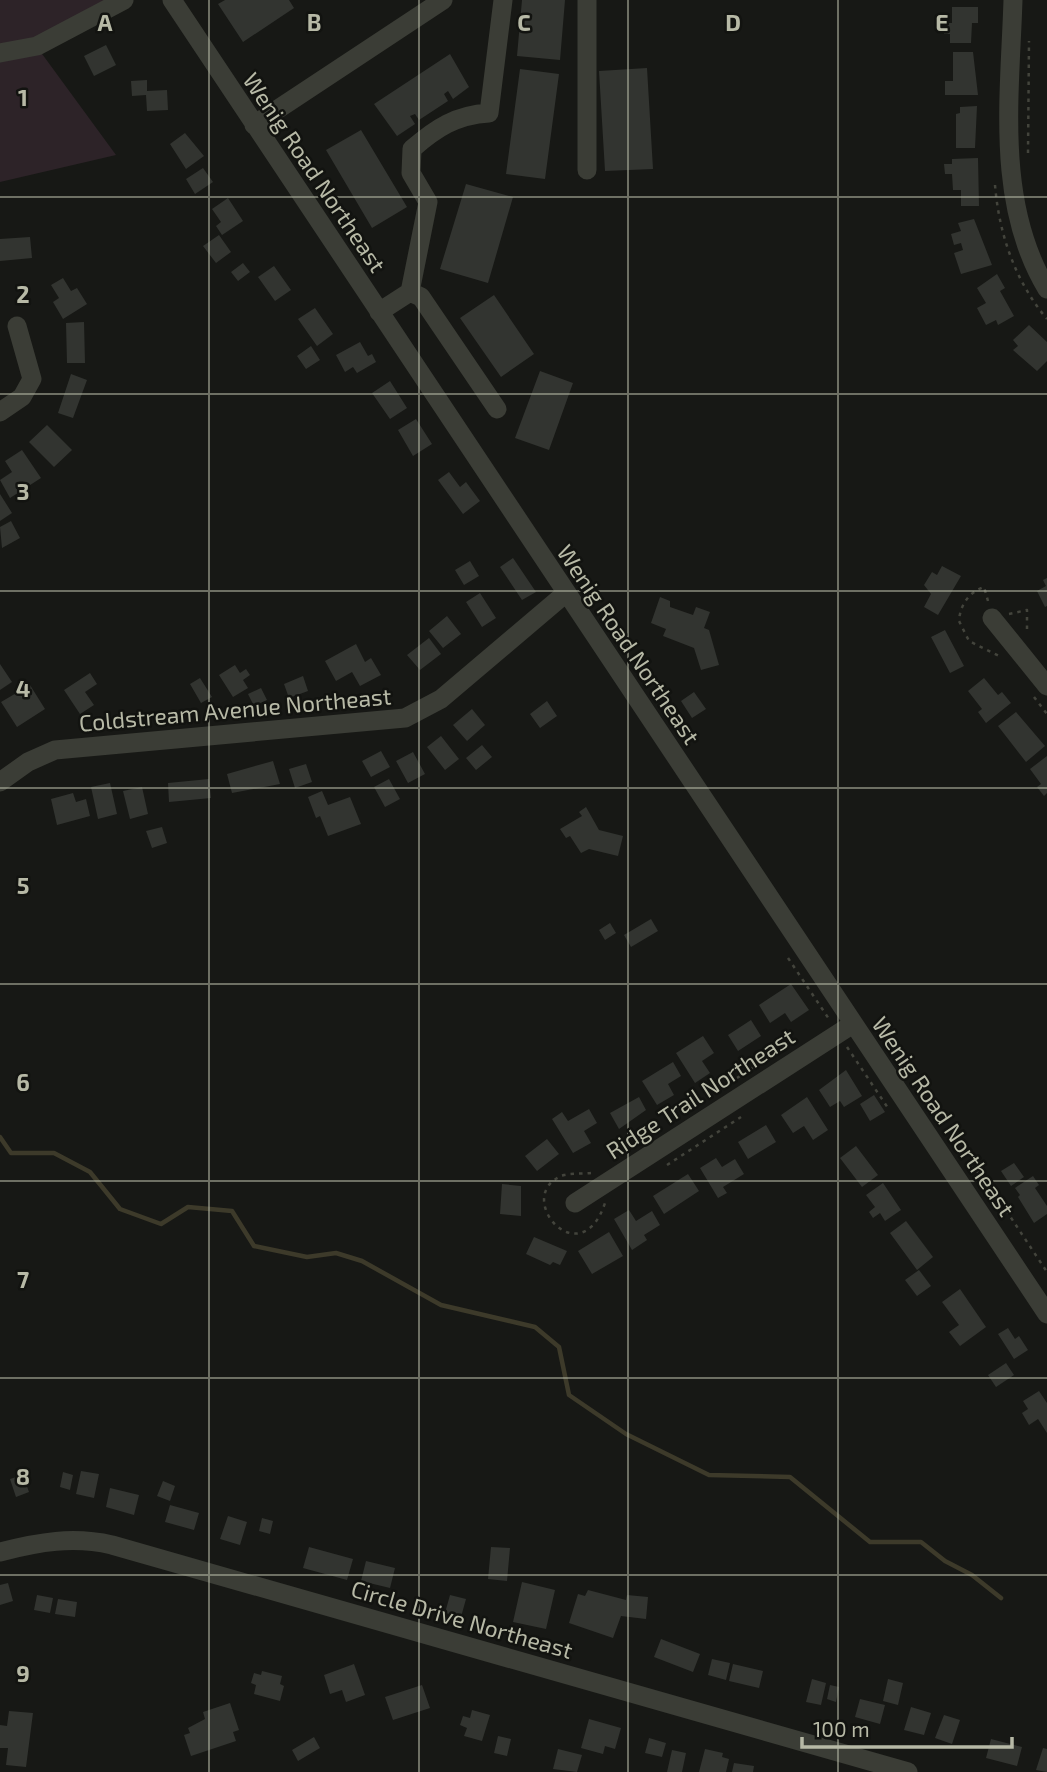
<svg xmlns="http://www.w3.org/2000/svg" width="1047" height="1772" viewBox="0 0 1047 1772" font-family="'Exo 2',sans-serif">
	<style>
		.green { fill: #2d2328 }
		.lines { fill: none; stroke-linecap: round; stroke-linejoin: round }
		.stream { stroke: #3d3a2a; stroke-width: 4.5 }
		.building { fill: #323430 }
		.path { stroke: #43443c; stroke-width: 2.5; stroke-dasharray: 3.5 5; stroke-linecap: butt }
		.minor { stroke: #3b3d36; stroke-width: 19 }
		.grid { fill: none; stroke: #b7b9a6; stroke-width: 2; stroke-opacity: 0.55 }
		.labels { text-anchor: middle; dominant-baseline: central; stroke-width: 5; stroke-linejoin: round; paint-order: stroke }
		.street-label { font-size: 23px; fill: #b7b9a6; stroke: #121310 }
		.grid-label { font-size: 23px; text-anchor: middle; font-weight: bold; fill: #b7b9a6; stroke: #121310; stroke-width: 5; stroke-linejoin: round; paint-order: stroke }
	</style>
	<rect width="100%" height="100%" fill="#171815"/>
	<!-- green -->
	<path class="green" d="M0,0H124L37,47L116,155L0,182Z"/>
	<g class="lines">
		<!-- stream -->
		<path class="stream" d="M0,1137L11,1153H54L90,1172L120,1209L161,1224L188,1207L232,1211L254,1246L307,1257L336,1253L362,1261L441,1305L535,1327L559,1347L569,1395L626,1434L709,1475L790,1477L870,1542H921L945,1561L972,1575L1001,1598"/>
	</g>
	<!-- building -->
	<path class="building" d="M225,0H289L294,8L243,42L218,4Z
		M522,0H565L560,60L517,56Z
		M952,7H978V23H972L971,43H950V34H944V23H952Z
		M106,45L116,65L94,76L84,56Z
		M953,52H973L978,95H945V81H953Z
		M450,54L469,87L453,99L448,91L444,94L448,101L419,120L415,114L410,116L415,124L397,136L374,104Z
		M647,68L653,169L605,171L599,71Z
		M520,69L559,74L545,179L506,174Z
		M147,80V91L167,90L168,110L147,111L146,95L132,96L131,81Z
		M977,106L975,148H956V114L960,113V107Z
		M361,130L407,207L372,228L326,150Z
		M185,133L204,156L186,169L170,144Z
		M978,158L979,206H961V190H953L952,174H945L944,164H952V159Z
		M203,168L213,182L195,194L186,179Z
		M466,184L513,197L488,283L440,269Z
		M228,198L243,221L222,235L216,226L221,222L212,209Z
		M974,219L992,265L961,274L954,253L963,250L961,243L954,245L951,234L961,231L958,223Z
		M219,235L231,252L216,263L203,246Z
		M30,237L32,258L0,261V239Z
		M243,263L250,272L238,281L231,272Z
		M274,266L291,290L275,301L258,277Z
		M997,274L1005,288L1000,291L1014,316L998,325L996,320L986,325L977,308L986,303L977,288Z
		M63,278L71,291L77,288L87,304L63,319L53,302L59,298L51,285Z
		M494,295L534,354L501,377L460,318Z
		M315,308L333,334L317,346L298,319Z
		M84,322L85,363H67L66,323Z
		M1029,325L1047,342V361L1037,371L1013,350L1018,346L1013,340Z
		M360,342L368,356L372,354L376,362L357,373L353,367L345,372L336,355Z
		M311,346L320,360L306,369L297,356Z
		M540,371L573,383L549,450L515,438Z
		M71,374L87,380L73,418L58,413Z
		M390,381L407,408L390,419L372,393Z
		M416,419L432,444L413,456L398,430Z
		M47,425L72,450L54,467L29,442Z
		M22,450L41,478L10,498L0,480L12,472L5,461Z
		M449,472L460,487L466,482L480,501L463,514L438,480Z
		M0,494L12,513L0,521Z
		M11,521L20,538L2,548L0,527Z
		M513,558L536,592L522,600L500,567Z
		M470,561L479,576L464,585L455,570Z
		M942,566L961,576L938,615L924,607L931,594L924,585L932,572L937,575Z
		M1047,578V606L1045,607L1037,591L1046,586L1043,580Z
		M480,593L496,618L482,627L466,602Z
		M660,597L670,601V607L693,615L696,607L710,612L704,628L709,630L719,665L701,670L694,648L663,636L666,629L651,623Z
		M447,616L461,634L443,648L429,631Z
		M945,630L964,666L950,673L931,637Z
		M429,638L441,654L420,670L407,655Z
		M356,644L365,662L371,658L381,675L360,686L352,672L336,681L325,661Z
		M0,664L12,682L0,690Z
		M235,665L240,673L246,669L250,675L243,680L248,688L233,697L219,675Z
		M90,673L97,684L85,692L94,705L80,714L64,690Z
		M303,676L308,691L289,698L284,684Z
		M200,678L212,697L201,703L190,684Z
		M984,678L998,695L1002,692L1011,703L986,723L978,712L982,709L968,691Z
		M30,685L45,709L17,727L1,702Z
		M261,688L267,700L254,706L248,694Z
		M694,692L706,709L692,718L681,701Z
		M547,701L557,716L540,728L530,714Z
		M472,709L485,725L467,741L453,725Z
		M1016,712L1045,746L1026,762L998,726Z
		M441,736L459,759L445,770L427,747Z
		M482,745L492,757L476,770L466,758Z
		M381,751L390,767L371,777L362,761Z
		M413,752L425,774L408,783L396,761Z
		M1047,756V793L1044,796L1037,787L1041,784L1030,769Z
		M273,761L280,784L232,793L227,774Z
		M306,764L312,782L295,788L289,769Z
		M209,779L211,798L169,802L168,783Z
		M389,779L400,799L385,807L374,787Z
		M110,783L117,814L98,819L91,787Z
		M142,787L148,814L130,819L123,791Z
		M322,791L328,805L350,797L361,824L328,836L320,816L316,818L308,797Z
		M73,793L76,802L86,799L90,816L57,825L51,799Z
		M586,807L599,830L623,836L618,856L589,849L581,853L570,836L566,838L560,829L582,816L579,812Z
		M162,827L167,843L152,848L146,831Z
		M651,919L658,931L631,947L624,935Z
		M610,923L616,933L605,940L599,930Z
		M791,984L809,1010L791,1022L785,1013L770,1023L759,1005Z
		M751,1020L761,1036L738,1051L728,1035Z
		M703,1036L714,1053L702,1061L710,1073L695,1083L676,1053Z
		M673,1062L681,1076L668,1084L674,1095L657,1105L642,1081Z
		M846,1070L862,1096L844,1107L840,1101L830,1107L819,1090Z
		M874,1095L885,1112L870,1121L860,1104Z
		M639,1097L646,1110L619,1129L610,1113Z
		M807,1097L828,1130L813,1140L804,1126L793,1133L781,1115Z
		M589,1109L597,1123L584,1131L591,1143L573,1153L552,1119L562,1112L568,1121Z
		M766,1125L776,1142L748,1159L738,1142Z
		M547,1139L559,1154L537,1171L525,1156Z
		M856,1146L878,1175L862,1187L840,1158Z
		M716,1158L722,1167L735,1159L744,1174L723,1187L727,1193L718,1198L700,1168Z
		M1014,1163L1024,1177L1011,1186L1001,1171Z
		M688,1174L699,1191L664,1214L653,1196Z
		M1033,1176L1039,1185L1035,1188L1047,1206V1214L1034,1223L1018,1197L1020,1195L1015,1188Z
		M883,1183L901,1210L885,1221L880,1213L873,1218L869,1212L875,1207L866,1195Z
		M502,1184L521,1186V1216L500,1214Z
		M629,1210L636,1221L652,1211L660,1225L644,1235L647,1240L632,1250L614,1219Z
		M906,1221L933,1257L917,1270L890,1233Z
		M609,1232L623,1256L592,1274L578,1251Z
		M534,1237L567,1251L560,1265L553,1262L550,1265L526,1254Z
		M919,1270L931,1286L917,1296L905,1280Z
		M960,1289L986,1327L960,1346L949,1332L959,1325L942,1302Z
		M1008,1328L1015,1339L1019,1336L1028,1350L1014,1359L998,1334Z
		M1006,1363L1014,1375L996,1387L988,1375Z
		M1039,1391L1047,1403V1433L1038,1419L1029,1425L1022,1413L1028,1409L1023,1401Z
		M81,1471L99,1474L94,1498L76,1494Z
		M63,1472L73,1475L70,1490L60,1487Z
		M23,1475L29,1492L16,1497L10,1479Z
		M163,1481L175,1486L170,1501L157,1496Z
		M110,1488L139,1495L134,1515L106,1507Z
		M170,1505L199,1513L194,1530L165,1522Z
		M228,1516L247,1522L240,1545L220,1539Z
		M262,1518L273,1521L270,1534L259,1531Z
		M309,1547L353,1559L347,1580L303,1568Z
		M491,1547L510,1548L507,1581L488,1579Z
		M366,1561L395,1568L390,1588L361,1581Z
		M522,1582L555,1590L546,1629L513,1622Z
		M8,1583L13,1601L0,1605V1585Z
		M588,1590L626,1600L627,1595L648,1597L646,1619L621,1616L613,1638L569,1623L578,1594L585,1596Z
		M37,1595L53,1598L50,1613L34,1610Z
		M450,1595L466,1599L461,1617L445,1613Z
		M58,1599L77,1602L75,1617L55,1614Z
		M661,1639L700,1654L693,1672L654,1657Z
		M712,1659L730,1663L726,1680L708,1675Z
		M354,1664L365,1695L346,1702L342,1690L330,1694L324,1675Z
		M733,1664L763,1671L759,1688L729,1681Z
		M262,1671L282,1676L280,1684L284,1686L280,1701L254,1694L256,1685L251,1683L254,1673L261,1675Z
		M812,1679L826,1683L821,1705L806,1702Z
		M888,1679L903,1683L898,1705L883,1701Z
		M422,1685L430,1708L393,1720L385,1697Z
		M830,1685L839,1687L836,1702L827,1699Z
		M860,1699L885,1705L880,1724L855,1717Z
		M230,1703L239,1730L233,1732L236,1741L191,1756L184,1735L190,1733L188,1728L205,1719L203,1712Z
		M911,1707L931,1713L924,1735L904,1730Z
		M472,1710L490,1715L482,1741L464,1736L467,1728L460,1725L463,1716L470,1718Z
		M9,1711L33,1713L26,1767L6,1765L8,1748H0V1725L7,1726Z
		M944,1715L960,1720L952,1744L935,1738Z
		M589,1719L621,1728L615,1749L605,1746L603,1754L581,1748Z
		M498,1736L511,1739L507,1756L494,1753Z
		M314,1737L320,1748L298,1761L292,1750Z
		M649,1738L666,1743L662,1757L645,1753Z
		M991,1739L1022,1747L1017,1766L986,1758Z
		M1043,1748L1047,1749V1772L1036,1770Z
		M558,1749L582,1755L577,1772L553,1769Z
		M705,1749L723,1753L722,1757L729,1759L726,1772H699Z
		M672,1750L686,1753L682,1772H667Z
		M734,1763L754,1766L753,1772H732Z"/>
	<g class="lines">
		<!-- path -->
		<path class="path" d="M1028,153L1029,41
			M995,185C999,234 1015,281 1047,319
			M988,601L984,587C969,592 960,605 959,621L969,641L1001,657
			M1009,614L1027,610V633
			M1034,697L1047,714
			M788,958L829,1019
			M847,1047L888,1108
			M737,1078L790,1043
			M667,1165L741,1117
			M969,1165L984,1177L1047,1272
			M591,1173C582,1174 572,1173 564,1175C510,1194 580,1278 605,1203"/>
		<!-- minor -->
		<path class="minor" d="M172,0L1047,1314
			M587,0V170
			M1013,0C1010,96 995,203 1047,289
			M0,53L37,46L124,0
			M254,125L443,0
			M410,292L421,297L497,409
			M379,312L410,292L428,202L411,173L412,149C436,128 456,115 489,113L503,0
			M0,412L22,397L32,379L17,326
			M992,618L1047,686
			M0,782L28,762L55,750L405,718L441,699L566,593
			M575,1203L853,1024
			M0,1552C39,1542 73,1536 112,1545L908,1772"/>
	</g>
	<!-- grid -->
	<path class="grid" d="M209,0V1772M419,0V1772M628,0V1772M838,0V1772M0,197H1047M0,394H1047M0,591H1047M0,788H1047M0,984H1047M0,1181H1047M0,1378H1047M0,1575H1047"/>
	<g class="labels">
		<!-- street labels -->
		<g class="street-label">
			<text transform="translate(315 172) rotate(56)">Wenig Road Northeast</text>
			<text transform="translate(629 644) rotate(56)">Wenig Road Northeast</text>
			<text transform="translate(235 709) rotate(-5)">Coldstream Avenue Northeast</text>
			<text transform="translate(700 1093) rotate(-33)">Ridge Trail Northeast</text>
			<text transform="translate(944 1116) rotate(56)">Wenig Road Northeast</text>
			<text transform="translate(462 1619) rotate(16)">Circle Drive Northeast</text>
		</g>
	</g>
	<g class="grid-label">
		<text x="105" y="31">A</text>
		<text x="314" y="31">B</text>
		<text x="524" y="31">C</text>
		<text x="733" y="31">D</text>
		<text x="942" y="31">E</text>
		<text x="23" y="106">1</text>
		<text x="23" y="303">2</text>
		<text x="23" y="500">3</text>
		<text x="23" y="697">4</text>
		<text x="23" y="894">5</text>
		<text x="23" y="1091">6</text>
		<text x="23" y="1288">7</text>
		<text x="23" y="1485">8</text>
		<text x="23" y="1682">9</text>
	</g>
	<!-- scale -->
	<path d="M802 1737v10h210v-10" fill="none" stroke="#b7b9a6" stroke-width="3.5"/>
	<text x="813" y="1737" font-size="21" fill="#b7b9a6" stroke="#121310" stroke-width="5" paint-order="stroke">100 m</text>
</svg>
